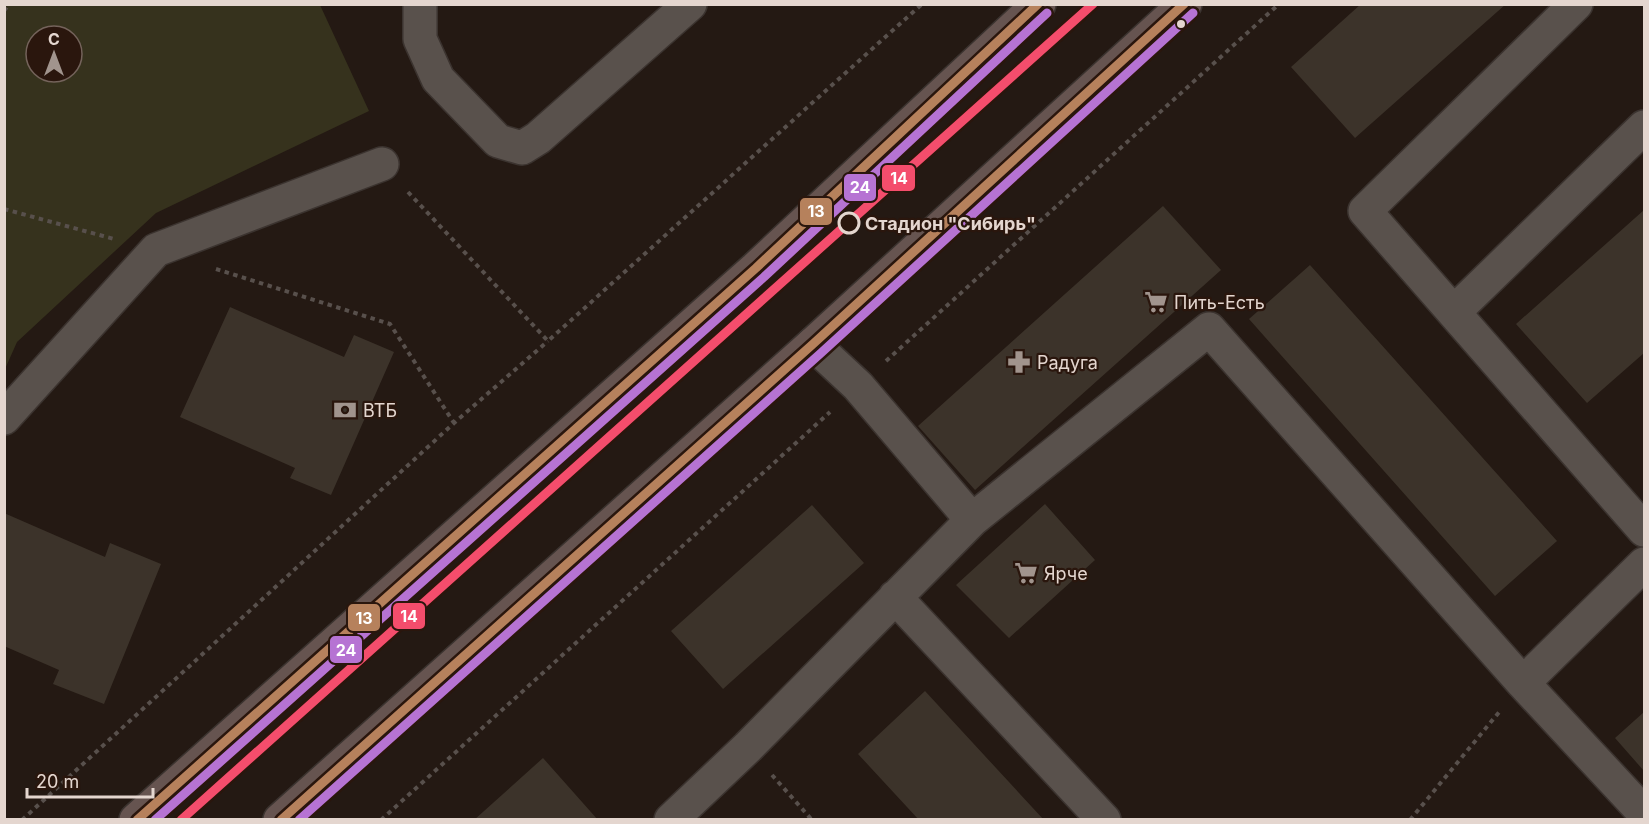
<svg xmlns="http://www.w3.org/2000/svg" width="1649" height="824" viewBox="0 0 1649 824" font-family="Inter,sans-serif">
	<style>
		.green { fill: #36321d; fill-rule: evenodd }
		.building { fill: #3c332a }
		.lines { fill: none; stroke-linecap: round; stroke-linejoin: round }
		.minor-casing { stroke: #3b332f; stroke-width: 36 }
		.highway-casing { stroke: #3b332f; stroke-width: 36 }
		.path { stroke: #58504c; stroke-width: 4; stroke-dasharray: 4.5 4.5; stroke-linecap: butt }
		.minor { stroke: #59514c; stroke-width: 33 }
		.highway { stroke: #665450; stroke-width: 33 }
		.bus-1-casing { stroke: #2a160d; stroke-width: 14 }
		.bus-2-casing { stroke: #2a160d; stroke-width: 14 }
		.bus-1 { stroke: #b6815c; stroke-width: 9 }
		.bus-2 { stroke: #b673d3; stroke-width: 9 }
		.tram-1-casing { stroke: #2a160d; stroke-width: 14 }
		.tram-1 { stroke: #f44d6c; stroke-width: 9 }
		.bus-dot { fill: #e4d6cf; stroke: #2a160d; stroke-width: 2 }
		.stop-dot { fill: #2a160d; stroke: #e4d6cf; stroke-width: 3 }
		.labels { text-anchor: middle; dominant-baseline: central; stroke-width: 4.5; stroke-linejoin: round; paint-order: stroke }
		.stop-label { font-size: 18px; font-weight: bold; fill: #e4d6cf; stroke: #2a160d; text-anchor: start }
		.poi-label { font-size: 18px; fill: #e4d6cf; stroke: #2a160d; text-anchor: start }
		.line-badge { stroke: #2a160d; stroke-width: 2 }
		.badge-label { font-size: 16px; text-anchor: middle; font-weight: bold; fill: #fff }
	</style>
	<rect width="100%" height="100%" fill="#241913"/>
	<!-- green -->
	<path class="green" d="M5,4L320,5L369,111L156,213L17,342L5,369ZM36,36H72V72H36Z"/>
	<!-- building -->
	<path class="building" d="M1361,4H1506L1355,138L1291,67Z
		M1163,206L1221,270L975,490L918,426Z
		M1644,210V353L1587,403L1516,324Z
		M1310,265L1557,541L1495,596L1249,319Z
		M230,307L344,357L354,335L394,352L331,495L290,478L295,468L180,417Z
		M1045,504L1095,560L1009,638L956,585Z
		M812,505L864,563L723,689L671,631Z
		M4,513L105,557L110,543L161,564L104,704L53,684L59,670L4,646Z
		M925,691L1044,820H919L858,754Z
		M1644,712V771L1615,738Z
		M543,758L598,820H474Z"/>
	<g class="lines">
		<!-- minor casing -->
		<g class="minor-casing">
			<path id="minor" d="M420,4V39L438,79L498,141L522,148L538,138L690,4
				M1576,4L1365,211L1644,530
				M1454,312L1644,127
				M4,418L156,250L382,164
				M972,520L1209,329L1523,683
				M1644,564L1523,683L1644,813
				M895,597L1104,820
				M671,820L748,747L972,520L858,386L813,344"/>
		</g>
		<!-- highway casing -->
		<g class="highway-casing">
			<path id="highway" d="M136,820L756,268L1039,4
				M280,820L813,344L1185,4"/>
		</g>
		<!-- path -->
		<path class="path" d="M4,11L9,4
			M408,192L548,341L922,4
			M4,209L114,239
			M216,269L390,324L454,423
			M886,361L1279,4
			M772,775L812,820
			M22,820L454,423L548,341
			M381,820L830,412
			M1410,820L1500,711"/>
		<!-- minor -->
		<use href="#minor" class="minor"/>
		<!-- highway -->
		<use href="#highway" class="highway"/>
		<!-- bus-1 casing -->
		<g class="bus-1-casing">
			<path id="bus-1" d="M137,820L756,268L1038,4
				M281,820L813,344L1184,4"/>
		</g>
		<!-- bus-2 casing -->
		<g class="bus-2-casing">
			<path id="bus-2" d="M155,820L764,277L1047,13
				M299,820L821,353L1193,13"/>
		</g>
		<!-- bus-1 -->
		<use href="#bus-1" class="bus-1"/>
		<!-- bus-2 -->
		<use href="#bus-2" class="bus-2"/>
		<!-- tram-1 casing -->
		<g class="tram-1-casing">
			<path id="tram-1" d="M181,820L1093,4"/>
		</g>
		<!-- tram-1 -->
		<use href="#tram-1" class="tram-1"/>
	</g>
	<!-- icons -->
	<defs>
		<g id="supermarket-bare" transform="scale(1.8)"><path d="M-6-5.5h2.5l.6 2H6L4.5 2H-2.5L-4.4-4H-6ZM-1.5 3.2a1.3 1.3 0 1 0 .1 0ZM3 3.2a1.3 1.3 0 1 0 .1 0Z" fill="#a1948d" stroke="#2a160d" stroke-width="2.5" paint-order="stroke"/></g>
		<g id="pharmacy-bare" transform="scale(1.8)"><path d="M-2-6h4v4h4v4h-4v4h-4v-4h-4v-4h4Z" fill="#a1948d" stroke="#2a160d" stroke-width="2.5" paint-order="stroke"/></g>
		<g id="bank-bare" transform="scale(1.8)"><path d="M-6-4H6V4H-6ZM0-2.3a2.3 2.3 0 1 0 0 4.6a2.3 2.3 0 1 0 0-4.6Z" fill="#a1948d" stroke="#2a160d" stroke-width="2.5" paint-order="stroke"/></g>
	</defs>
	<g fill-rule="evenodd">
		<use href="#supermarket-bare" x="1156" y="302"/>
		<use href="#pharmacy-bare" x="1019" y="362"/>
		<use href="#bank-bare" x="345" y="410"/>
		<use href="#supermarket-bare" x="1026" y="573"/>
	</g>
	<!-- markers -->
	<circle class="bus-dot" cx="1181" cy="24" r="5"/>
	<circle class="stop-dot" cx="849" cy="223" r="10"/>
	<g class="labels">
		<!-- stop labels -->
		<g class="stop-label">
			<text x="865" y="223">Стадион "Сибирь"</text>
		</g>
		<!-- poi labels -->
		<g class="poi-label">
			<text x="1174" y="302">Пить-Есть</text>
			<text x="1037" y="362">Радуга</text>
			<text x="363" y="410">ВТБ</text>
			<text x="1044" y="573">Ярче</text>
		</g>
	</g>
	<g class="line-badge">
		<rect x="881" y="164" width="35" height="28" rx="6" fill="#f44d6c"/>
		<rect x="843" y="173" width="34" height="29" rx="6" fill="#b673d3"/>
		<rect x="799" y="197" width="34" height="29" rx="6" fill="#b6815c"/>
		<rect x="392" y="602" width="34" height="28" rx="6" fill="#f44d6c"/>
		<rect x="347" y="603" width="34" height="29" rx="6" fill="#b6815c"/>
		<rect x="329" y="635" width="34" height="29" rx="6" fill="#b673d3"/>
	</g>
	<g class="badge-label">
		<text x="899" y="184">14</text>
		<text x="860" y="193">24</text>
		<text x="816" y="217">13</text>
		<text x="409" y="622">14</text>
		<text x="364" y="624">13</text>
		<text x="346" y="656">24</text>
	</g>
	<!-- border -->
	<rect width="1649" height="824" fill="none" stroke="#e4d6cf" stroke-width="12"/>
	<!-- north arrow -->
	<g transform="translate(54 54)"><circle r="28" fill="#2a160d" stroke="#74635b" stroke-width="1.5"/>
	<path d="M0-4.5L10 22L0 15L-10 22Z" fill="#a1948d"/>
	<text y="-9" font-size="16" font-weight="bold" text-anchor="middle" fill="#e4d6cf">С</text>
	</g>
	<!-- scale -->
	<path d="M27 788v9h126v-9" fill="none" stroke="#e4d6cf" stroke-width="3"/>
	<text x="36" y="788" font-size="18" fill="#e4d6cf" stroke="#2a160d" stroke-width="4.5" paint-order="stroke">20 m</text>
</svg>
